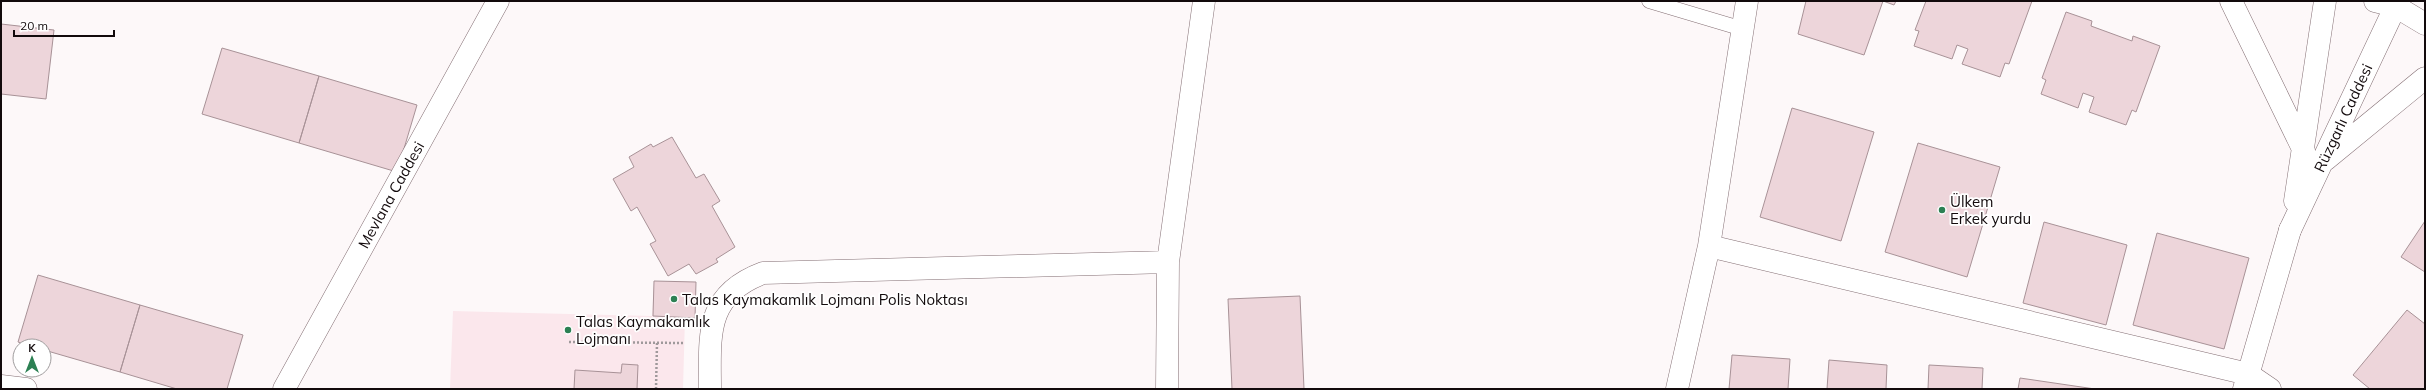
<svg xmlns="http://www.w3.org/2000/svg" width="2426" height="390" viewBox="0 0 2426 390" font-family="Mulish,sans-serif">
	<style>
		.built { fill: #fbe7ec }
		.building { fill: #edd5da; stroke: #a89297 }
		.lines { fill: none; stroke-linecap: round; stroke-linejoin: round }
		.lane-casing { stroke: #846f74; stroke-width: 15 }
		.street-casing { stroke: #846f74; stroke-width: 23 }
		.secondary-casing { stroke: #846f74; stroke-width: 23 }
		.primary-casing { stroke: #846f74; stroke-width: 23 }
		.path { stroke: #9f999b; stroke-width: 2.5; stroke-dasharray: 2 2; stroke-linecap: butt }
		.lane { stroke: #fff; stroke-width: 14 }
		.street { stroke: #fff; stroke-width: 22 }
		.secondary { stroke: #fff; stroke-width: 22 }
		.primary { stroke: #fff; stroke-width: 22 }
		.poi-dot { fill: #2c8053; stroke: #fff; stroke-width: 1.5 }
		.labels { text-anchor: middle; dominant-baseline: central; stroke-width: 3.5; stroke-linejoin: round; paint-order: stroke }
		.street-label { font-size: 15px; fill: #120a0c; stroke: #fff }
		.poi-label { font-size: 15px; fill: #120a0c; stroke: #fff; text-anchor: start }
	</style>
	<rect width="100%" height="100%" fill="#fdf8f9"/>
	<!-- built -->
	<path class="built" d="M654,281L696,282L695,318L685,317L683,389H450L453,311L652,316Z"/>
	<!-- building -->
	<path class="building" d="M1806,1H1896L1894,5L1883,1L1864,55L1798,34Z
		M1926,1H2032L2009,64L2005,63L2000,77L1962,64L1968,49L1957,45L1952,59L1914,46L1919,31L1915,30Z
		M2066,12L2092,21L2091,26L2132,41L2133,36L2160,46L2136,112L2132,110L2126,125L2089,112L2094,97L2083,93L2078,108L2041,94L2046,80L2042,78Z
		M1,24L54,30L46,99L1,94Z
		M222,48L319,76L299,143L202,114Z
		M319,76L417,105L397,172L299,143Z
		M1792,108L1874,132L1841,241L1760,217Z
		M672,137L696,178L704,174L720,201L712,206L735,247L716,259L718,262L696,274L689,264L668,276L650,244L656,241L637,207L631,211L613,179L634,167L629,157L651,144L653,147Z
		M1918,143L2000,167L1967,277L1885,252Z
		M2425,221V272L2401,257Z
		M2044,222L2127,245L2106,325L2023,303Z
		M2157,233L2249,258L2224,349L2133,325Z
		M38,275L140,305L120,372L44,350V346H31L18,342Z
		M654,281L696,282L695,318L653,316Z
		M1300,296L1304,389H1232L1228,299Z
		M140,305L243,335L227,389H177L120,372Z
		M2407,310L2425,324V389H2370L2353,375Z
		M1732,355L1790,359L1788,389H1729Z
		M1829,360L1887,365L1886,389H1827Z
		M622,364L638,365L637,389H574L575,370L621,373Z
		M1929,365L1983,368L1982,389H1928Z
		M2020,378L2095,389H2018Z"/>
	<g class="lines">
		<!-- lane casing -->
		<g class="lane-casing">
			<path id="lane" d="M1649,1L1743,29"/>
		</g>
		<!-- street casing -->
		<g class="street-casing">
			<path id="street" d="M1709,246L2248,374L2270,389
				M1,386L26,389
				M284,389L498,1
				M710,389C710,336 704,295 763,273L1168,262
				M1167,389L1168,262L1204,1
				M1677,389L1709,246L1747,1"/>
		</g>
		<!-- secondary casing -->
		<g class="secondary-casing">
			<path id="secondary" d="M2244,389L2290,230"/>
		</g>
		<!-- primary casing -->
		<g class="primary-casing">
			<path id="primary" d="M2231,1L2304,151
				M2375,1L2395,6L2425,24
				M2325,160L2425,78
				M2295,201L2325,1
				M2290,230L2398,1"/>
		</g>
		<!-- path -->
		<path class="path" d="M569,342L683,343
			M656,389L657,343"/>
		<!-- lane -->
		<use href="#lane" class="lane"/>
		<!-- street -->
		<use href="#street" class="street"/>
		<!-- secondary -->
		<use href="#secondary" class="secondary"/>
		<!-- primary -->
		<use href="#primary" class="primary"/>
	</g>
	<!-- markers -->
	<g class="poi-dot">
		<circle cx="1942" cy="210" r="4"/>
		<circle cx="674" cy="299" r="4"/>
		<circle cx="568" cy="330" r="4"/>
	</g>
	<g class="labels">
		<!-- street labels -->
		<g class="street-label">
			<text transform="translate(2343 118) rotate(-65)">Rüzgarlı Caddesi</text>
			<text transform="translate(391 195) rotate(-61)">Mevlana Caddesi</text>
		</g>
		<!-- poi labels -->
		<g class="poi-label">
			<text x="1950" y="201">Ülkem<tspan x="1950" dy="17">Erkek yurdu</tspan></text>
			<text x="682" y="299">Talas Kaymakamlık Lojmanı Polis Noktası</text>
			<text x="576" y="321">Talas Kaymakamlık<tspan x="576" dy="17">Lojmanı</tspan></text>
		</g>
	</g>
	<!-- border -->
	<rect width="2426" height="390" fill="none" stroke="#120a0c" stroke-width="4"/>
	<!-- north arrow -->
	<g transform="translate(32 358)"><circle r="19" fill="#ffffff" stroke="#a09d9e"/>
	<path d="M0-3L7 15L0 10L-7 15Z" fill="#2c8053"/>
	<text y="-6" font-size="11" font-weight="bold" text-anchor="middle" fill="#120a0c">K</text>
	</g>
	<!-- scale -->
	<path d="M14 30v6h100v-6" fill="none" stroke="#120a0c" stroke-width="2"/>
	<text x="20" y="30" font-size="12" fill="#120a0c" stroke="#ffffff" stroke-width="3" paint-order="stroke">20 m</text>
</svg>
